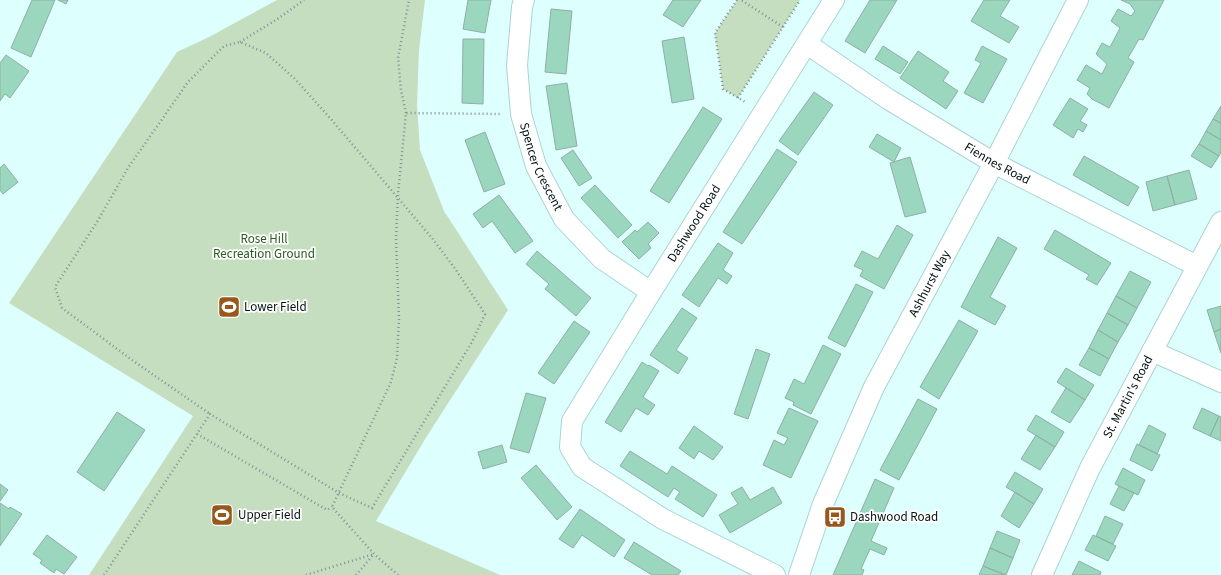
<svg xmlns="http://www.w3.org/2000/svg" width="1221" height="575" viewBox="0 0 1221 575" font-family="'Source Sans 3',sans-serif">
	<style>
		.green { fill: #c5dec0 }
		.building { fill: #9bd6be; stroke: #8eb0a2 }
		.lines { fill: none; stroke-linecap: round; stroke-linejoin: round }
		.street-casing { stroke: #aad4d3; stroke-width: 22 }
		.path { stroke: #7b9493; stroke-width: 2.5; stroke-dasharray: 1 3; stroke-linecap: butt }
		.street { stroke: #fff; stroke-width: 20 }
		.labels { text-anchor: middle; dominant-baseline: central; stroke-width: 3.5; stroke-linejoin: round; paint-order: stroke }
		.street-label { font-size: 13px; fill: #051413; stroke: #fff }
		.park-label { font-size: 13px; fill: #2a5921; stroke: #fff }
		.poi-label { font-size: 13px; fill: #051413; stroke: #fff; text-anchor: start }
	</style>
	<rect width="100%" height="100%" fill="#ddfffe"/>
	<!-- green -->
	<path class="green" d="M277,0H425L419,50L417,105L420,150L444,211L508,310L427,436L376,521L500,575H89L193,416L9,303L177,52L209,37Z
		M737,0H800L738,98L723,89L715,33Z"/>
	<!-- building -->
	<path class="building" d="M32,0H55L31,57L11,48Z
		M58,0H68L66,4Z
		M468,0H491L485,33L463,29Z
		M673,0H701L683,27L663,15Z
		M870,0H897L865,53L845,41Z
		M984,0H1010L1000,16L1019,27L1009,43L971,21Z
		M1121,0H1164L1143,40L1139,39L1128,58L1134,62L1109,108L1092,99L1087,94L1090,88L1077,80L1086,65L1102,74L1107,64L1096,54L1102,43L1110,47L1120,28L1111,21L1118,9L1131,16L1135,11L1130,4Z
		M551,9L572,11L566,74L545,72Z
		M684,37L694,99L672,103L662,41Z
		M463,39H484L483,104L462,103Z
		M883,46L908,62L900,74L875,59Z
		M982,46L1007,59L983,103L964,93L981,63L975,60Z
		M918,51L949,72L943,81L958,91L946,109L900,78Z
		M6,55L29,71L10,98L5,94L0,101V63Z
		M567,83L577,146L556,150L546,86Z
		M814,92L833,105L798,155L779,141Z
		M1070,98L1088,109L1080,121L1087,125L1083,132L1078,129L1073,138L1053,125Z
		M1221,106V123L1213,119Z
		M703,107L722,119L669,203L650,191Z
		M1213,119L1221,123V140L1206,131Z
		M1206,131L1221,140V152L1219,156L1199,144Z
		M485,132L505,184L484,192L465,140Z
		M877,134L901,148L894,162L869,147Z
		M1199,144L1219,156L1211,168L1191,156Z
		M777,149L797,162L742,244L723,232Z
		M573,150L592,178L579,186L561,158Z
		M1084,156L1139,187L1128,206L1073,175Z
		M910,157L926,212L905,217L890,163Z
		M4,164L18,182L3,194L0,190V168Z
		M1189,170L1197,199L1175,205L1167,176Z
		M1167,176L1175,205L1153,211L1146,182Z
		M595,185L632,225L618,238L581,198Z
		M499,195L533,241L515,253L492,221L483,228L473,214Z
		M648,222L659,233L648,244L651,248L639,259L622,242L635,230L637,232Z
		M897,225L913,235L884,289L860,276L863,270L854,266L862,251L878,259Z
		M1055,230L1111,263L1097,285L1086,279L1089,275L1044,249Z
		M998,237L1017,248L990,297L1006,306L995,325L961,307Z
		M718,243L733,253L723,270L732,276L727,284L718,278L699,307L682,295Z
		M537,251L591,298L576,316L545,289L549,284L526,264Z
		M1130,271L1151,282L1137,308L1116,296Z
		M856,284L873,292L845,347L828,338Z
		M1116,296L1137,308L1128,325L1107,313Z
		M1221,306V329L1214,332L1207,310Z
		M682,308L697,318L676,350L688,358L678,374L650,355Z
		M1107,313L1128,325L1118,342L1098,330Z
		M959,320L978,331L939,399L920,387Z
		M574,321L590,332L554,384L538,373Z
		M1221,329V353L1214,332Z
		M1098,330L1118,342L1109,359L1089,348Z
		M823,345L841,354L811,414L793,405L794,402L785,398L794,379L804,384Z
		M1089,348L1109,359L1100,376L1079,365Z
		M756,349L770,354L748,419L734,414Z
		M642,362L648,366L649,365L659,371L643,397L655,405L648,415L636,408L621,432L605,422Z
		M1066,368L1094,385L1085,400L1057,382Z
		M1066,388L1085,400L1070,423L1051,412Z
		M526,393L546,398L529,453L510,448Z
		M918,399L937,409L899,480L880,470Z
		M789,408L818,421L791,478L763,465L774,440L784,445L788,438L777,433Z
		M1202,408L1219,416L1210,436L1193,428Z
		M117,412L145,430L104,491L77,472Z
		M1036,415L1064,432L1055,447L1027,430Z
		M1219,416L1221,417V441L1210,436Z
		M1149,425L1166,434L1157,454L1139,445Z
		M694,426L723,447L713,460L699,451L694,459L679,448Z
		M1036,435L1055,447L1040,470L1021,459Z
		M1137,444L1160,455L1152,471L1130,460Z
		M502,445L507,462L483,469L478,452Z
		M630,451L667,474L672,466L717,495L703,517L675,499L680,492L674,488L668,497L620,466Z
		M536,465L572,507L557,520L521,478Z
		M1123,468L1145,480L1138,495L1115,484Z
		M1015,472L1043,489L1034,504L1006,487Z
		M875,479L894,488L871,541L887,548L884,555L870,549L861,569L864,570L862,575H833Z
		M0,484L8,490L0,501Z
		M1119,486L1134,493L1124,511L1110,504Z
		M742,487L750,500L773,487L782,503L730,533L719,515L738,504L731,493Z
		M1015,492L1034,504L1019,528L1001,516Z
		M0,503L9,509L10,507L22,514L0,546Z
		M580,509L625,540L614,557L582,535L573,548L559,539Z
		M1105,516L1123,524L1113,544L1096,536Z
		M997,531L1020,540L1013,558L990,548Z
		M47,535L77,557L64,574L56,569L54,573L40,563L42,560L33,554Z
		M1093,535L1116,546L1108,561L1085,550Z
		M634,542L681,571L678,575H652L624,558Z
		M990,548L1013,558L1006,575L983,566Z
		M1079,561L1101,572L1100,575H1072Z
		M983,566L1005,575H979Z"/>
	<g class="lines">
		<!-- street casing -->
		<g class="street-casing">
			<g id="street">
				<path id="s1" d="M524,0L522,7L517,65L521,114L536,166L564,219L602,259L651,292"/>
				<path id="s2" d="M807,44L888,99L994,163L1197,266"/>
				<path d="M1152,351L1221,382"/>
				<path id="s3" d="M775,575L663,519L582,467L570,447L572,421L651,292L834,0"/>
				<path id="s4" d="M799,575L823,504L874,387L994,163L1078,0"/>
				<path id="s5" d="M1042,575L1090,468L1221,222"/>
			</g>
		</g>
		<!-- path -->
		<path class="path" d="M737,0L715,33L723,89L747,103
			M783,27L800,0
			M240,42L279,18L304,0
			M738,98L783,27L741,0
			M406,113L401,90L398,58L409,0
			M197,434L327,510L332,507
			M104,575L210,414L339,493L372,508L472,342L485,314L456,270L432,238L330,118L295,79L266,53L240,42L224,46L188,82L128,168L97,222L55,287L62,308L132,360L210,414
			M306,575L374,554
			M356,575L374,554
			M398,575L374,554L332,507L391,382L397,358L399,319L396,238L398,194L406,113L502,114"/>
		<!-- street -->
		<use href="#street" class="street"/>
	</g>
	<!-- icons -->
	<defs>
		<g id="stadium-square" transform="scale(1.15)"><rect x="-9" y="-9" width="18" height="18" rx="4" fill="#96581d" stroke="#fff"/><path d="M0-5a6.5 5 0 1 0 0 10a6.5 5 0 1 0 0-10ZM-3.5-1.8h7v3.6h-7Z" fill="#fff"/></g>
		<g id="bus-square" transform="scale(1.15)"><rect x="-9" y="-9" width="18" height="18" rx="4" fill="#96581d" stroke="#fff"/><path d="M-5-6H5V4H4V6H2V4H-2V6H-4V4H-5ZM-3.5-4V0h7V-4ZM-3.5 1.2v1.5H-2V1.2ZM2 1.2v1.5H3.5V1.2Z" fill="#fff"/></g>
	</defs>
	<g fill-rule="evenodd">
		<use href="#stadium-square" x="229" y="307"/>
		<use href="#stadium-square" x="222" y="515"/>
		<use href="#bus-square" x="835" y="517"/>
	</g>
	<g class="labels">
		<!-- street labels -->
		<g class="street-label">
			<text stroke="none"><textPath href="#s2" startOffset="225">Fiennes Road</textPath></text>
			<text stroke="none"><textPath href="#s1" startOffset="171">Spencer Crescent</textPath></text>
			<text stroke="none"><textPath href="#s3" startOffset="503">Dashwood Road</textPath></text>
			<text stroke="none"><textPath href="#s4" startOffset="320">Ashhurst Way</textPath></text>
			<text stroke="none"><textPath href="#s5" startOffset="198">St. Martin's Road</textPath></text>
		</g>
		<!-- park labels -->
		<g class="park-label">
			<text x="264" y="239">Rose Hill<tspan x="264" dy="15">Recreation Ground</tspan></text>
		</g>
		<!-- poi labels -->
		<g class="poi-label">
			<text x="244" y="307">Lower Field</text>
			<text x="238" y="515">Upper Field</text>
			<text x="850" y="517">Dashwood Road</text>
		</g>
	</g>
</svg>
